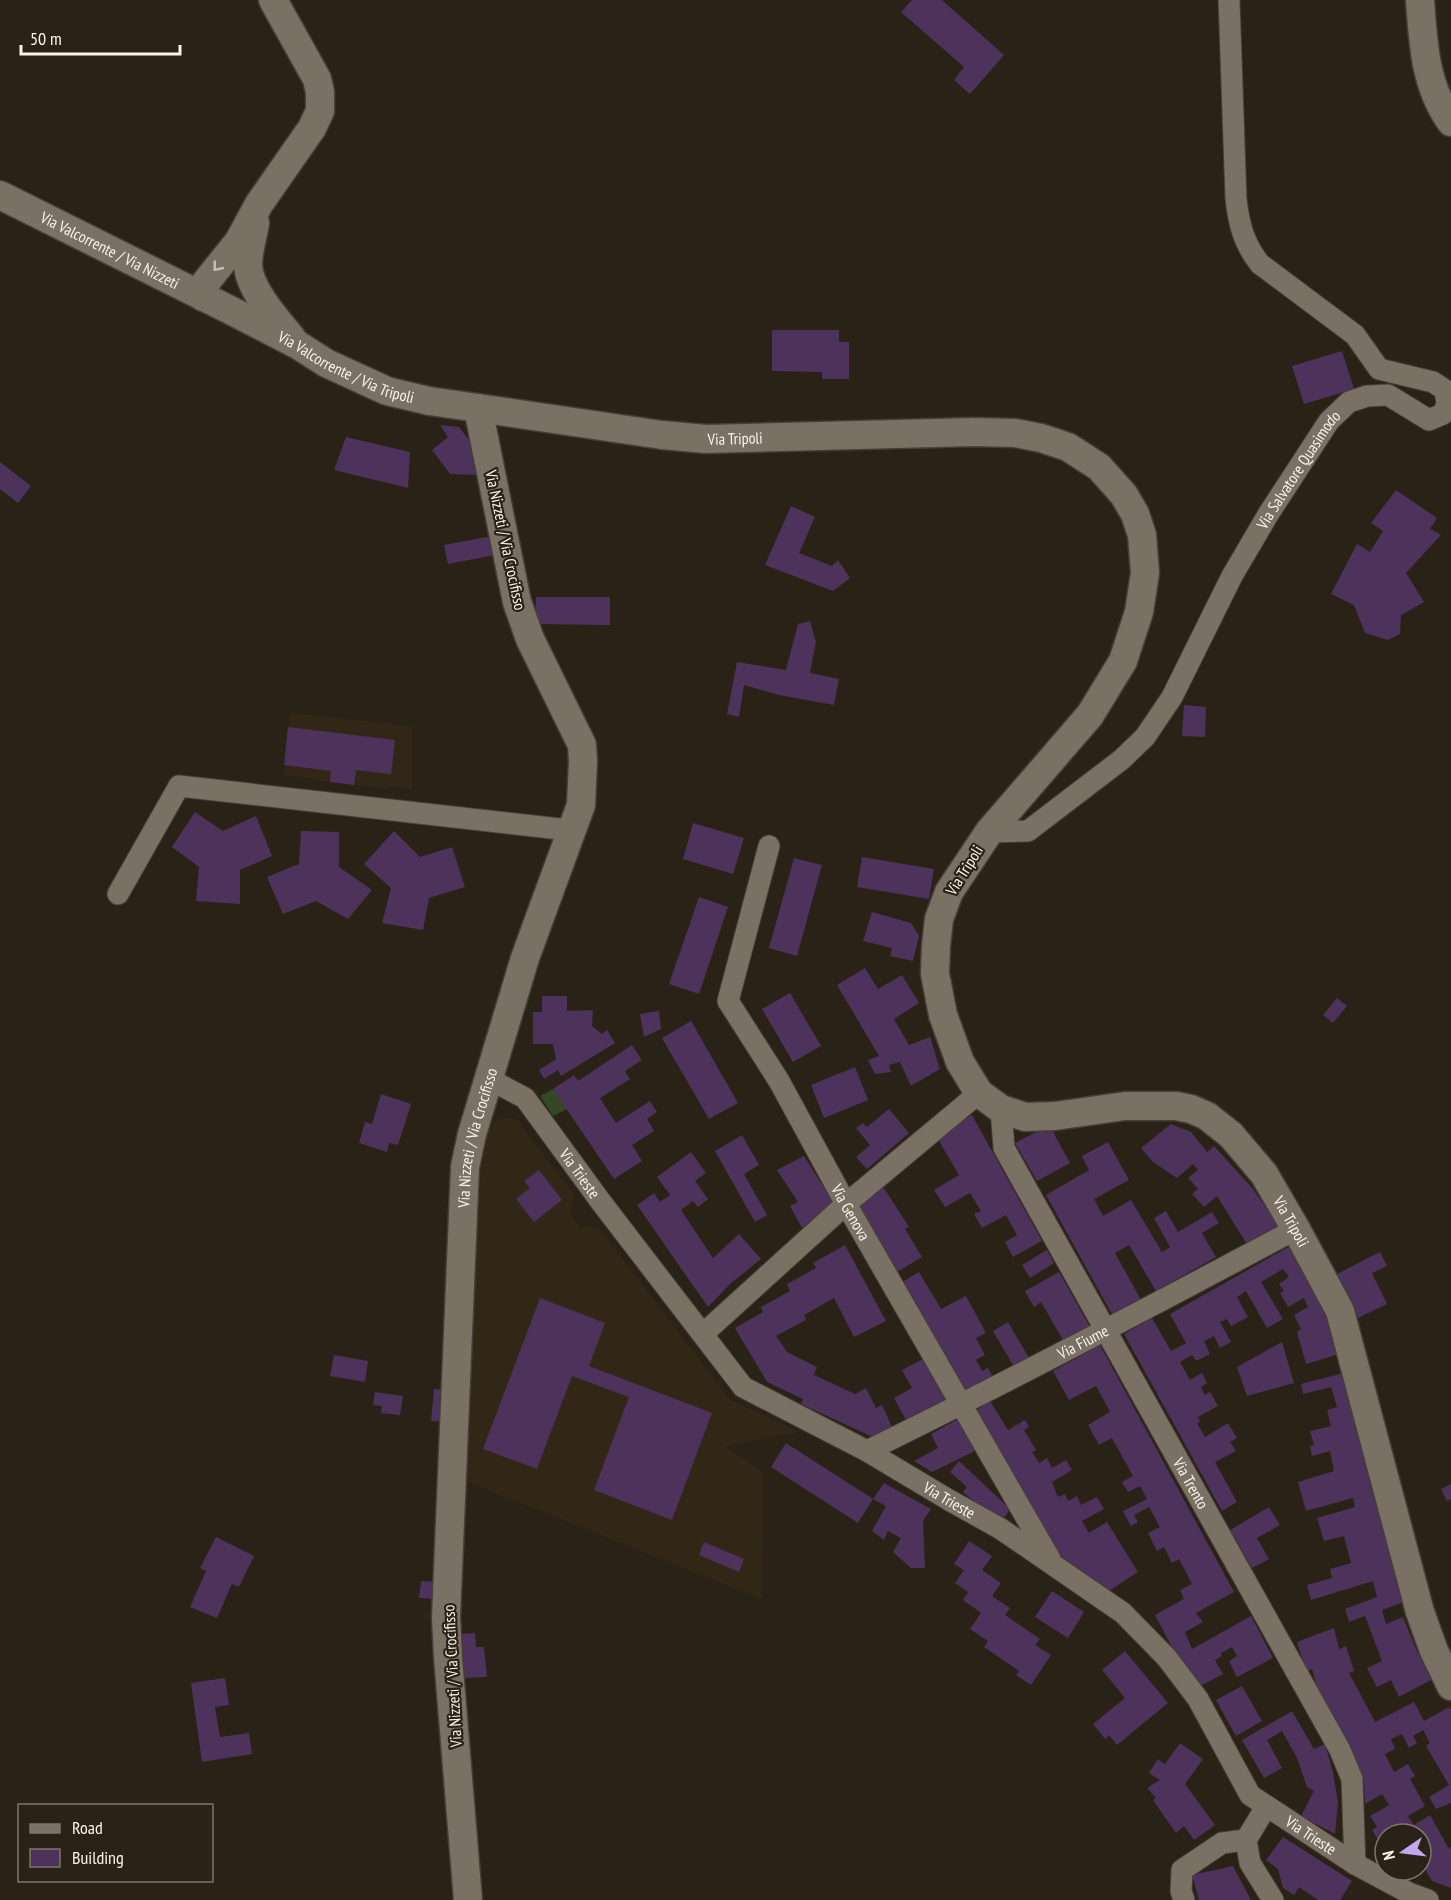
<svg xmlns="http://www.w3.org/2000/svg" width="1451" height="1900" viewBox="0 0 1451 1900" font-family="'PT Sans Narrow',sans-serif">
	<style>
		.built { fill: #322716 }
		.green { fill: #344823 }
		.building { fill: #4d325c }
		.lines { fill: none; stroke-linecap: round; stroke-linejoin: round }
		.street-casing { stroke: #453e36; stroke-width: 23 }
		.secondary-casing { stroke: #453e36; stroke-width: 31 }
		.street { stroke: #7a7064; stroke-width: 21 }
		.secondary { stroke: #7a7064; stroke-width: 28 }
		.oneway { stroke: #c7bfb6 }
		.labels { text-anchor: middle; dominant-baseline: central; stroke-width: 4.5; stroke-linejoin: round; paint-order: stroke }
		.street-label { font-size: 16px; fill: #faf4ed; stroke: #2a2217 }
	</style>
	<rect width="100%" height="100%" fill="#2a2217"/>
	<!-- built -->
	<path class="built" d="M290,713L412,726V790L402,787L391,786L388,788L354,785L284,775Z
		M511,1117L517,1120L574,1195L570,1215L580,1227L599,1228L730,1400L801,1432L724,1446L763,1472L762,1599L470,1483L462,1478L472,1278L485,1133L498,1119Z"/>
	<!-- green -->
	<path class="green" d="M553,1089L567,1109L553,1116L540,1096Z"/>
	<!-- building -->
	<path class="building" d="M912,0H942L1004,55L970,94L954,80L964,67L901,12Z
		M772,330H839V342H849V379H822V372L772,371Z
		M1342,351L1354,389L1304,404L1292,366Z
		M440,425L459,427L472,444L479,475L450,474L432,450L448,437Z
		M346,437L410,452L408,488L334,470Z
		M0,462L31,486L18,503L0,489Z
		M1396,490L1437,518L1430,529L1441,535L1406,573L1424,602L1401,615L1400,634L1388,640L1365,633L1354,605L1331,594L1357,544L1370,552L1383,531L1371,523Z
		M791,506L815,517L799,553L832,566L838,560L850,578L833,591L765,565Z
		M492,536L495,555L448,564L444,545Z
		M536,597H610V625L535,624Z
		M810,621L816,642L810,673L839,679L834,705L779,695L744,685L739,717L727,714L737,662L786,670L798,624Z
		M1184,705L1206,707L1205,737L1182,736Z
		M288,727L395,740L391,774L356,770L354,785L330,782L331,771L284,765Z
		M195,812L223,831L256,816L272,856L240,870V904L196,901L199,867L172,847Z
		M693,823L744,838L733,874L683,859Z
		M301,831L339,832V867L372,890L348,919L316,901L283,914L267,877L299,864Z
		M394,831L420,857L452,847L465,887L429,898L423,930L382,923L391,888L364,864Z
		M862,857L934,869L929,899L857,887Z
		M794,858L822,865L797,956L769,948Z
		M699,897L728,907L699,994L669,984Z
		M872,912L911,923L919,936L913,961L890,956L892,948L863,941Z
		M865,968L878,989L902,975L919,1003L894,1019L909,1045L930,1037L940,1069L911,1086L900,1062L889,1065L891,1072L875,1074L868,1060L879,1056L837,985Z
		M790,993L821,1046L793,1062L762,1009Z
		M542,996H567V1011L593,1010L592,1026L602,1034L607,1030L615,1043L561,1076L558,1070L544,1079L539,1070L556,1059L553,1044H533V1012H542Z
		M1337,998L1347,1006L1333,1023L1323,1015Z
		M659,1011L661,1029L644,1037L640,1014Z
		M691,1021L738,1103L709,1119L662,1038Z
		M632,1045L642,1060L625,1071L630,1079L600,1098L616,1123L650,1101L657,1112L647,1119L654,1131L632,1145L642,1161L614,1179L553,1089L574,1075L578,1081Z
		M855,1067L868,1100L824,1118L811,1085Z
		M381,1094L411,1104L398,1145L389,1143L387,1152L359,1143L365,1122L372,1124Z
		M889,1109L909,1133L867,1169L856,1157L870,1145L856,1128L863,1123L867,1127Z
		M972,1115L1042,1241L1013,1257L1005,1242L1017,1235L1006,1215L982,1228L974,1214L981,1211L970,1193L945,1207L934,1190L959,1175L936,1136Z
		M1171,1124L1191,1132L1207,1152L1214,1146L1253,1189L1281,1230L1248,1246L1217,1196L1204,1207L1192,1194L1198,1189L1188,1178L1198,1170L1193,1164L1177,1178L1153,1162L1141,1148Z
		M1052,1130L1070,1163L1037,1181L1015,1143L1034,1133Z
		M742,1135L759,1165L744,1174L767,1215L755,1222L715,1151Z
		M1108,1142L1129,1180L1094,1199L1103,1216L1131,1200L1162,1252L1170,1247L1154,1218L1166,1211L1178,1232L1212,1212L1219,1223L1202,1233L1216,1257L1156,1291L1129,1245L1115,1253L1141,1300L1113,1316L1046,1195L1089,1170L1082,1156Z
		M691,1152L706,1173L695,1181L708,1199L698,1207L693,1201L681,1210L713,1258L739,1234L761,1259L730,1284L708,1307L637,1205L654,1193L660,1202L670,1195L657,1177Z
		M804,1156L833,1202L802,1228L790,1206L798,1202L777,1170Z
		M539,1170L562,1200L534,1222L516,1199L530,1188L524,1181Z
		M882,1185L909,1227L905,1229L922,1257L897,1272L858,1207Z
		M845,1245L886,1321L854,1337L834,1298L804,1315L806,1320L776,1336L787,1352L817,1367L814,1375L855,1394L866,1388L876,1408L882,1405L893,1429L875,1438L801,1404L803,1399L767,1382L735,1328L763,1312L761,1307L790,1291L787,1284L816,1268L813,1263Z
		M1290,1246L1327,1314L1339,1354L1306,1364L1297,1332L1301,1329L1294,1315L1308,1307L1304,1298L1288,1307L1280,1293L1284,1291L1279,1284L1289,1277L1283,1269L1261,1282L1283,1319L1267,1328L1246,1291L1237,1297L1248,1317L1231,1326L1227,1319L1220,1322L1231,1342L1220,1348L1214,1336L1204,1341L1210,1354L1196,1361L1192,1355L1180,1362L1190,1380L1202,1373L1207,1383L1201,1387L1205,1395L1210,1392L1218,1406L1198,1417L1200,1422L1197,1423L1205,1437L1228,1423L1237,1438L1230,1442L1236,1451L1215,1462L1237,1502L1222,1511L1124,1334L1152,1318L1171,1351L1186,1343L1170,1314Z
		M1047,1250L1054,1263L1030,1278L1022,1265Z
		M1380,1252L1387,1266L1372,1273L1387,1304L1358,1318L1337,1274Z
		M919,1272L941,1309L966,1296L986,1333L976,1338L985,1355L976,1360L982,1371L988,1368L993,1377L967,1392L902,1282Z
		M1059,1272L1090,1327L1064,1342L1041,1302L1034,1307L1025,1291Z
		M540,1298L605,1323L589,1366L712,1413L672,1520L594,1490L629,1397L572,1376L537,1469L483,1449Z
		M1008,1322L1029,1358L1014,1367L993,1331Z
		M1282,1342L1294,1383L1247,1396L1237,1367Z
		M1100,1345L1234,1592L1196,1613L1203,1622L1185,1632L1192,1649L1251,1616L1273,1658L1237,1677L1229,1661L1237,1656L1232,1647L1221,1653L1222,1656L1215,1660L1223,1674L1202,1685L1176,1655L1155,1615L1184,1599L1180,1590L1192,1584L1179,1559L1172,1563L1164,1547L1157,1551L1148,1533L1160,1527L1149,1507L1134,1515L1138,1522L1131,1526L1123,1511L1147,1499L1140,1486L1128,1492L1122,1482L1133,1476L1112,1438L1099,1445L1088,1425L1110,1412L1096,1386L1069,1400L1053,1371Z
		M334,1355L368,1361L365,1382L330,1376Z
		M925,1358L947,1400L907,1422L894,1398L912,1388L902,1370Z
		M1344,1373L1404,1602L1382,1610L1386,1624L1403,1617L1415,1647L1431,1680L1399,1697L1391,1680L1377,1687L1367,1668L1382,1661L1365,1616L1349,1622L1345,1609L1377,1597L1373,1581L1311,1600L1307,1585L1332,1578L1330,1569L1351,1563L1344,1536L1324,1541L1317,1518L1355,1507L1353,1498L1306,1511L1298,1482L1334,1471L1330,1451L1312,1456L1310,1446L1314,1445L1310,1431L1331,1426L1327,1410L1337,1407L1331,1387L1303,1394L1301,1384Z
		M434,1389L453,1390L450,1422L431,1421Z
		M375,1392L403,1396L400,1415L381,1413L382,1406L373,1405Z
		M990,1401L1008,1430L1025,1420L1029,1427L1024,1430L1036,1450L1032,1452L1039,1463L1047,1458L1052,1468L1066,1460L1072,1470L1052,1482L1058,1497L1065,1494L1068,1501L1077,1496L1081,1505L1097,1497L1104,1509L1082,1521L1089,1533L1107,1522L1138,1572L1109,1591L1064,1562L977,1410Z
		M960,1418L977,1450L932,1472L914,1461L938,1448L931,1434Z
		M786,1443L873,1499L858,1523L771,1467Z
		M959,1461L1010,1509L1004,1518L976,1503L963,1492L967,1487L950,1472Z
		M884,1483L931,1509L923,1521L925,1568H911L893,1552L901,1538L888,1531L884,1540L872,1531L886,1506L873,1499Z
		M1451,1484V1499L1447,1501L1441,1489Z
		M1269,1507L1280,1525L1257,1538L1269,1559L1252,1568L1230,1530Z
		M216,1537L254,1556L239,1587L232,1584L217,1618L190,1607L206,1571L200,1568Z
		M969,1541L992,1556L982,1570L1001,1583L992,1596L1010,1608L1005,1615L1040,1639L1035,1645L1051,1655L1031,1685L1016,1675L1019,1671L984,1647L988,1641L970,1629L981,1613L963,1600L968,1592L955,1583L964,1570L954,1564Z
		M704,1542L744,1559L739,1572L699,1555Z
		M421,1581L437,1582L436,1599L419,1598Z
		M1052,1591L1084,1612L1068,1638L1035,1617Z
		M1334,1628L1339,1649L1346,1646L1354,1671L1349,1673L1375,1722L1414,1702L1424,1721L1449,1707L1451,1710V1803L1436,1809L1429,1797L1449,1785L1426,1746L1430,1743L1423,1730L1413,1736L1417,1743L1409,1748L1402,1734L1391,1739L1395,1749L1385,1754L1394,1772L1408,1764L1415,1776L1410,1779L1425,1806L1408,1816L1414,1825L1430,1815L1449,1849L1451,1847V1888L1432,1881L1421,1862V1834H1385V1852L1372,1830L1377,1827L1370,1816L1389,1805L1382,1794L1365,1804L1364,1781L1359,1768L1316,1684L1312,1669L1306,1671L1297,1642Z
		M475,1633L476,1647H484L487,1677L463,1678L460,1634Z
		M1125,1651L1168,1703L1117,1745L1109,1735L1105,1739L1093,1724L1125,1698L1102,1670Z
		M225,1678L229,1705L215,1707L220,1737L249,1733L252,1754L202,1762L191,1683Z
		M1242,1686L1262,1721L1236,1736L1216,1700Z
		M1292,1711L1314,1749L1325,1744L1333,1772L1338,1803L1335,1834L1301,1816L1314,1791L1307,1787L1297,1758L1282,1731L1267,1740L1282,1768L1264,1778L1242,1740Z
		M1180,1743L1203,1759L1185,1784L1215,1825L1194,1840L1184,1826L1176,1833L1153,1800L1156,1798L1147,1788L1160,1780L1149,1773L1158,1759L1165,1764Z
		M1283,1837L1352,1881L1340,1900H1318L1299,1887L1294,1895L1283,1888L1278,1869L1266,1860Z
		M1233,1866L1251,1900H1199L1192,1875Z"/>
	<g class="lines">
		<!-- street casing -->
		<g class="street-casing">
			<g id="street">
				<path id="s1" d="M989,832L1028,831L1121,760L1145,737L1172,697L1232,576L1269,513L1329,421L1349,402L1367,396L1388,395L1429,420L1443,414L1447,404L1445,390L1433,382L1379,369L1355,335L1260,264C1244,244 1239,225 1236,199L1229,0"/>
				<path id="s2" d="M769,846L728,1001L779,1081L846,1204L1050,1559"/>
				<path d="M118,894L179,786L560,829L572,832"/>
				<path id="s3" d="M489,1079L525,1098L601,1202L743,1387L867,1451L949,1500L1001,1529L1123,1613L1167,1658L1198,1699L1250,1795L1355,1864L1409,1893L1428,1900"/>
				<path id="s4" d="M1001,1109L1004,1148L1340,1750L1352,1779L1355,1864"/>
				<path d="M703,1334L846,1204L979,1093"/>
				<path id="s5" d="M867,1451C1012,1380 1154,1305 1296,1229"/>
				<path d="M1266,1807L1246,1840L1250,1863L1273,1900"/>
				<path d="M1184,1900L1181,1891L1182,1870L1222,1843L1246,1840"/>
			</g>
		</g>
		<!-- secondary casing -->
		<g class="secondary-casing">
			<g id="secondary">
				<path d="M1420,0C1423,43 1425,86 1451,122"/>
				<path id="s6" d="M0,195L232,311L298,345L326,363L387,391L429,401L478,408L662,435L706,439L973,432L1015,433L1041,438L1068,447L1099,467L1124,495L1135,514L1142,535L1145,573L1139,612L1123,661L1090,715L989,832L949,892L939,919L936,946L935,974L943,1015L960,1062L979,1093L1001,1109L1025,1117L1055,1116L1125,1106H1176L1191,1109L1207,1116L1231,1135L1264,1174L1296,1229L1340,1311L1420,1612L1434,1651L1451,1686"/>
				<path d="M255,223C253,236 248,251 248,265C249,289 276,319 291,337"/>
				<path d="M203,297L206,282L239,241L259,204L312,128L320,111V92L317,79L273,0"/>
				<path id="s7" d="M468,1900L448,1657L446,1617L465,1167L472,1134L525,958L581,805L583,761L582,745L530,639L517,602L478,408"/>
			</g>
		</g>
		<!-- street -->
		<use href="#street" class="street"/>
		<!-- secondary -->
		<use href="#secondary" class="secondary"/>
	</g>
	<!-- one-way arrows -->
	<defs><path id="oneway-chevron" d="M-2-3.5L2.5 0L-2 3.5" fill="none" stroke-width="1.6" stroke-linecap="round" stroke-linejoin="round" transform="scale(1.5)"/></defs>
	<use class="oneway" href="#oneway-chevron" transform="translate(217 267) rotate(129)"/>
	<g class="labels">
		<!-- street labels -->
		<g class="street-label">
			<text stroke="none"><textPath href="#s6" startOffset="123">Via Valcorrente / Via Nizzeti</textPath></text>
			<text stroke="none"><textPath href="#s6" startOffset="387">Via Valcorrente / Via Tripoli</textPath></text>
			<text stroke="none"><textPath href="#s6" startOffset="786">Via Tripoli</textPath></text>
			<text stroke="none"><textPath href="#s1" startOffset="498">Via Salvatore Quasimodo</textPath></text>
			<text transform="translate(506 540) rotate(78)">Via Nizzeti / Via Crocifisso</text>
			<text transform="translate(964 870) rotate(-58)">Via Tripoli</text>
			<text stroke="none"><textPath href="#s7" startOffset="765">Via Nizzeti / Via Crocifisso</textPath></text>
			<text stroke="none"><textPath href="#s3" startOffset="134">Via Trieste</textPath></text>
			<text stroke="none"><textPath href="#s2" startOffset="405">Via Genova</textPath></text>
			<text stroke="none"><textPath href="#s6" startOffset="2244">Via Tripoli</textPath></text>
			<text stroke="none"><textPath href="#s5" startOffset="242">Via Fiume</textPath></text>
			<text stroke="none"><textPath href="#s4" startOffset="423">Via Trento</textPath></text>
			<text stroke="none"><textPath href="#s3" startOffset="638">Via Trieste</textPath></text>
			<text transform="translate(452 1676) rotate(-93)">Via Nizzeti / Via Crocifisso</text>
			<text stroke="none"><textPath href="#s3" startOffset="1142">Via Trieste</textPath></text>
		</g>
	</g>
	<!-- legend -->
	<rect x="18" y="1804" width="195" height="78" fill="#2a2217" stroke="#7d766d" stroke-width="1.5"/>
	<rect x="30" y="1824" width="30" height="9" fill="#7a7064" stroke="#7d766d" stroke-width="1.5"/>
	<text x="72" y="1834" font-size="18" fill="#faf4ed">Road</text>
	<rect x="30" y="1849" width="30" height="18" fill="#4d325c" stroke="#7d766d" stroke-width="1.5"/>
	<text x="72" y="1864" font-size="18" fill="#faf4ed">Building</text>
	<!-- north arrow -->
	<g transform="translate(1403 1852) rotate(256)"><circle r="28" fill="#2a2217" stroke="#7d766d" stroke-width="1.5"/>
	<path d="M0-4.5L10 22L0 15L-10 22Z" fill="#c4a7f1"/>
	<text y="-9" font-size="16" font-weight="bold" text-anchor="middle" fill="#faf4ed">N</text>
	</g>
	<!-- scale -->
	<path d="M21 45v9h159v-9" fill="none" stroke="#faf4ed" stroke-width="3"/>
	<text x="30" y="45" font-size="18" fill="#faf4ed" stroke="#2a2217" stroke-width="4.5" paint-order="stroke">50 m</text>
</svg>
